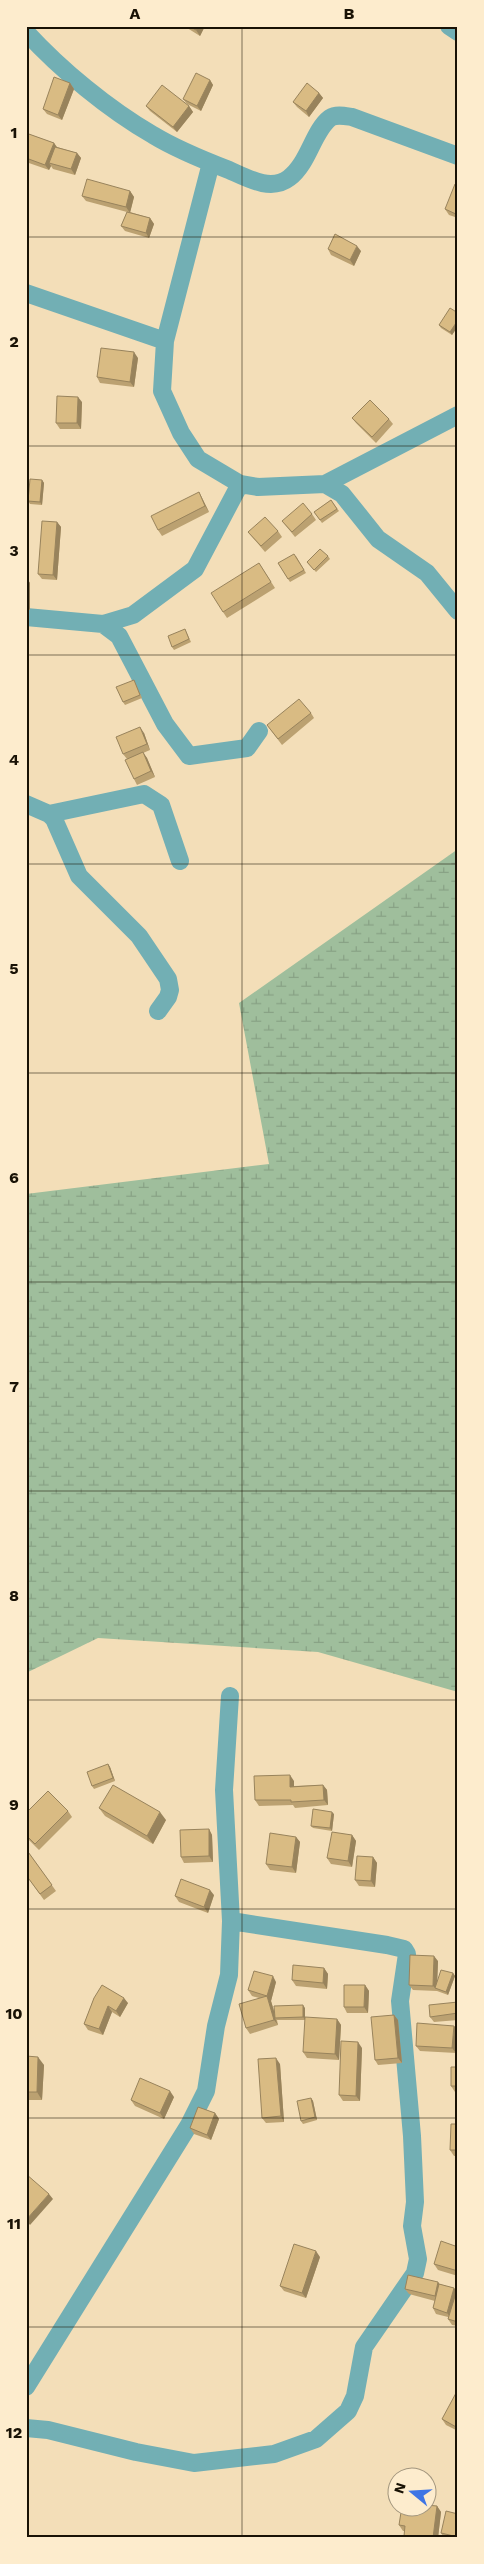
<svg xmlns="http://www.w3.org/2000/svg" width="484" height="2564" viewBox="0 0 484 2564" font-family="'Work Sans',sans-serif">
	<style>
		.wetland { fill: url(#wetland-marsh) }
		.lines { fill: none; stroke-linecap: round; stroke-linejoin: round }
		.minor { stroke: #72afb4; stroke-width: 18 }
		.wall { fill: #bba171 }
		.shaded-wall { fill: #98835c }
		.building { fill: #d9bb83; stroke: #98835c }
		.grid { fill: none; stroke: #191205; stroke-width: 1; stroke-opacity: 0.55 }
		.neatline { fill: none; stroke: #191205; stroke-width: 2 }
		.grid-label { font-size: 16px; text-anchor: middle; font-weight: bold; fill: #191205 }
	</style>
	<defs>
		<pattern id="wetland-marsh" width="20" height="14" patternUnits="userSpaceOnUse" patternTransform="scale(1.25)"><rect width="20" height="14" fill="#9fbe9c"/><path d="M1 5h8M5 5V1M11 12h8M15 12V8" fill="none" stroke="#88a285"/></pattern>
	</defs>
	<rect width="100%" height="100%" fill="#f3deb8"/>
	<!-- wetland -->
	<path class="wetland" d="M458,849V1692L318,1652L98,1638L26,1673V1194L269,1164L239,1003Z"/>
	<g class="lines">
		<!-- minor -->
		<path class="minor" d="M449,26L458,32
			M26,32C61,70 108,109 153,135C176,149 203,160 229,170C247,178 271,192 289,178C309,163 313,131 330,118C336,114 345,116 352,117L458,156
			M211,163L165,341L162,391L181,433L198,459L240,484L258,487L325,484L458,415
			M26,293L165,341
			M325,484L342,494L378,539L427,573L458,611
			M26,617L103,624L133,615L195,569L240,484
			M103,624L119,636L165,724L189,756L247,748L259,731
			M26,804L49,814L54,819L79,876L139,936L168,979L170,990L168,997L158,1011
			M49,814L144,794L161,805L180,861
			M26,2387L189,2125L206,2091L216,2026L229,1975L231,1921L224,1790L230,1696
			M26,2428L48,2430L136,2452L194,2463L274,2454L316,2439L348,2411L355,2396L364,2347L415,2273L418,2259L412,2226L415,2202L412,2136L400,2001L407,1954L404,1949L387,1945L231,1921"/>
	</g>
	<!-- wall -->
	<path class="wall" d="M184,26H205L200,36Z
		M210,80L213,85L201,111L187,104L183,99Z
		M70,83L74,89L62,120L47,114L43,109Z
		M319,93L323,98L309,117L297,107L293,102Z
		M146,106H189L193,112L177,132L150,111Z
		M26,133L54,143L57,147L77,153L81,158L75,175L53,169L51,166L49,170L26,162Z
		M458,185V218L449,215L445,209Z
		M130,191L134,197L130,212L150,218L154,224L149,238L125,231L121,226L127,212L86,201L82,196Z
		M328,249L361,251L354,266L331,255Z
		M458,313V326L452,335L441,328L439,325Z
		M138,358L134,387L100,383L97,377Z
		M82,402L81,429H60L56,423Z
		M352,418L389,419L393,424L376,443L356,423Z
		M42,480L44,483L42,505L30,504L28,501Z
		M199,492L209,512L162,536L158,530Z
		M331,500L339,511L322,523L314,512Z
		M312,514L316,520L295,537L282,521Z
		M57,522L61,527L57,580L42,579L38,574Z
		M278,531L282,537L265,552L248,532Z
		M296,556L306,573L290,582L278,563Z
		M328,556L330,559L316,572L307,562Z
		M259,563L275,588L227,618L223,612Z
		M26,577L30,583V610H26Z
		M185,629L191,642L174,650L172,647Z
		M134,680L142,698L125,705L123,702Z
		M311,713L314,718L282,745L267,725Z
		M144,733L150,750L143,753L147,758L155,777L137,785L134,779L127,759L123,754Z
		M108,1764L110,1767L115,1781L94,1789L92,1786Z
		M294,1781V1786L323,1785L327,1790L328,1805L295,1808L293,1805L259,1806L255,1800Z
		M99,1808L166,1820L153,1844L105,1816Z
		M68,1811L72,1817L39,1850L26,1837V1813Z
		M334,1814L332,1831L313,1828L311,1826Z
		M209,1829L212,1835L213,1862L184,1863L181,1857Z
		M352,1835L356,1841L352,1867L331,1864L327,1858Z
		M296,1837L300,1842L296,1873L270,1870L266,1864Z
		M26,1849L56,1891L44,1900L26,1875Z
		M373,1857L377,1863L375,1887L359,1886L355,1880Z
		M214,1895L208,1913L179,1902L175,1896Z
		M438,1961L437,1981L453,1973L455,1976L448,1995L437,1991L413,1990L409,1985Z
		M324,1968L328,1974L327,1989L296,1986L292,1980Z
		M276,1982L271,2001L275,2014L305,2008V2020H277L278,2025L250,2034L246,2028L259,1998L252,1996L248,1990Z
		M365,1985L369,1991L368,2013H347L344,2007Z
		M94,1998L128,2003L120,2017L112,2012L103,2035L88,2030L84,2024Z
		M458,2002V2020L434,2022L430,2017Z
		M394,2015L398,2020L402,2063L378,2065L375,2060Z
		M337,2019L341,2025L339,2060L307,2058L303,2052Z
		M454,2026L458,2031L456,2053L420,2051L416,2046Z
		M362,2048L360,2101H343L339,2095Z
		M26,2056L44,2065L42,2100H26Z
		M280,2064L284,2122L266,2123L262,2118Z
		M458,2067V2092H455L451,2086Z
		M174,2097L164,2119L135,2106L131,2100Z
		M311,2098L313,2101L317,2120L303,2124L301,2121Z
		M215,2113L219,2119L211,2140L194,2134L190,2128Z
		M458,2124V2156H454L450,2150Z
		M458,2247V2276L438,2270L434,2264Z
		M320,2257L306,2298L284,2291L280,2286Z
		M438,2282L439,2284L454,2288L458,2293V2326L452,2325L448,2319V2317L436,2314L433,2308L435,2301L409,2294L405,2289Z
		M458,2394V2431L446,2425L442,2419Z
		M437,2506L441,2512L438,2538H405L404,2536L405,2531H403L399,2525Z
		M458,2514V2538H444L441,2533Z"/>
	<!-- shaded-wall -->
	<path class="shaded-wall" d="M198,26H205L200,36L196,30Z
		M210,80L213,85L201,111L197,106Z
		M70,83L74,89L62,120L58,115Z
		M319,93L323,98L309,117L306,111Z
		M189,106L193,112L177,132L173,127Z
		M54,143L58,149L49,163L51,166L49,170L45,165Z
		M77,153L81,158L75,175L71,169Z
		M130,191L134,197L130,213L126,207Z
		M150,218L154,224L149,238L146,233Z
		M357,246L361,251L354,266L350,260Z
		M458,320V326L452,335L450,332Z
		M134,352L138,358L134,387L130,382Z
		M78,397L82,402L81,429L77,423Z
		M42,480L44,483L42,505L40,502Z
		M199,492L209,512L205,506Z
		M57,522L61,527L57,580L53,575Z
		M26,577L30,583V610L26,605Z
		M140,727L144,733L150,750L147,744Z
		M143,752L147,758L155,777L151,771Z
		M108,1764L110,1767L115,1781L113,1778Z
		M290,1775L294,1781V1792L290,1787Z
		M323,1785L327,1790L328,1805L324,1800Z
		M160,1812L166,1820L153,1844L147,1836Z
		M332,1812L334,1814L332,1831L330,1828Z
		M209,1829L212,1835L213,1862L209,1856Z
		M352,1835L356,1841L352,1867L348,1861Z
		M296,1837L300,1842L296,1873L292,1867Z
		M373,1857L377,1863L375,1887L371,1881Z
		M210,1890L214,1895L208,1913L204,1907Z
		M434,1956L438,1961L437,1989L435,1988L433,1986Z
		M324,1968L328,1974L327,1989L323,1983Z
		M453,1973L455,1976L448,1995L446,1992Z
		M273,1976L276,1982L271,2001L276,2018H275L278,2025L274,2020L267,1996Z
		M365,1985L369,1991L368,2013L364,2007Z
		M124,1998L128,2003L120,2017L116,2011Z
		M303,2005L305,2008V2020L303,2017Z
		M108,2006L112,2012L103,2035L99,2029Z
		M394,2015L398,2020L402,2063L398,2058Z
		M337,2019L341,2025L339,2060L335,2054Z
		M454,2026L458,2031L456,2053L452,2048Z
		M358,2042L362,2048L360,2101L356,2096Z
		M38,2057L44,2065L42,2100L37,2092Z
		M276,2058L280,2064L284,2122L281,2116Z
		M170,2091L174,2097L164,2119L160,2113Z
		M311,2098L313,2101L317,2120L315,2117Z
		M215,2113L219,2119L211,2140L207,2135Z
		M49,2194L53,2199L30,2225L26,2220Z
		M316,2251L320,2257L306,2298L302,2293Z
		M438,2282L442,2288L439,2302L435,2296Z
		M454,2288L458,2294L451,2318L447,2313Z
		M437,2506L441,2512L438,2538H433Z"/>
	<!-- building -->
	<path class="building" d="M189,26H198L196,30Z
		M196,73L210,80L197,106L183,99Z
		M54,77L70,83L58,115L43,109Z
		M307,83L319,93L306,111L293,102Z
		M162,85L189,106L173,127L146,106Z
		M26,133L54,143L45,165L26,158Z
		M55,147L77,153L71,169L49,163Z
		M87,179L130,191L126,207L82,196Z
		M455,184L458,185V215L445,209Z
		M127,212L150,218L146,233L121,226Z
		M335,234L357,246L350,260L328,249Z
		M450,308L458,313V320L450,332L439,325Z
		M101,348L134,352L130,382L97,377Z
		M57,396L78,397L77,423H56Z
		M370,400L389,419L372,437L352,418Z
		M30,479L42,480L40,502L28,501Z
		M199,492L205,506L158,530L151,516Z
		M331,500L337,509L320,520L314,512Z
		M303,503L312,514L292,532L282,521Z
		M265,517L278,531L261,546L248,532Z
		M42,521L57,522L53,575L38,574Z
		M320,549L328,556L314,570L307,562Z
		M294,554L304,570L288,579L278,563Z
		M259,563L271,582L223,612L211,593Z
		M185,629L189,639L172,647L168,636Z
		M134,680L140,695L123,702L116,687Z
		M299,699L311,713L278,739L267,725Z
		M140,727L147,744L123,754L116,737Z
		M143,752L151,771L134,779L125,760Z
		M108,1764L113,1778L92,1786L87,1772Z
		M290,1775V1787L323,1785L324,1800L291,1802V1800H255L254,1776Z
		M113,1785L160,1812L147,1836L99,1808Z
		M48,1791L68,1811L35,1844L26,1835V1813Z
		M313,1809L332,1812L330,1828L311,1826Z
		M209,1829V1856L181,1857L180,1830Z
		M332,1832L352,1835L348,1861L327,1858Z
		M270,1833L296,1837L292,1867L266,1864Z
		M26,1849L52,1885L40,1894L26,1875Z
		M357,1856L373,1857L371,1881L355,1880Z
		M181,1879L210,1890L204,1907L175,1896Z
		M410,1955L434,1956L433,1986L409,1985Z
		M293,1965L324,1968L323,1983L292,1980Z
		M441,1970L453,1973L446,1992L435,1988Z
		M254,1971L273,1976L267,1996L274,2020L246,2028L239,2004L267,1996L248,1990Z
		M102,1985L124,1998L116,2011L108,2006L99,2029L84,2024L94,1998Z
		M344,1985H365L364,2007H344Z
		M458,2002V2013L430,2017L429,2005Z
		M303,2005V2017L275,2018L274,2006Z
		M394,2015L398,2058L375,2060L371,2017Z
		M305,2017L337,2019L335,2054L303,2052Z
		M417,2023L454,2026L452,2048L416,2046Z
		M341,2041L358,2042L356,2096L339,2095Z
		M26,2056L38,2057L37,2092H26Z
		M276,2058L281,2116L262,2118L258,2059Z
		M451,2067H458V2086H451Z
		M140,2078L170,2091L160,2113L131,2100Z
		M311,2098L315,2117L301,2121L297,2101Z
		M198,2107L215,2113L207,2135L190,2128Z
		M451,2124H458V2150H450Z
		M26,2174L49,2194L26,2220Z
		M441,2241L458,2247V2271L434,2264Z
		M294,2244L316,2251L302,2293L280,2286Z
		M408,2275L438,2282L435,2296L405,2289Z
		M439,2284L454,2288L447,2313L433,2308Z
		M456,2293L458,2294V2322L448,2319Z
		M456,2393L458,2394V2428L442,2419Z
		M426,2505L437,2506L433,2538H421L404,2536L405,2526L399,2525L402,2506H426Z
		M446,2511L458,2514V2537L441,2533Z"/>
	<!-- grid -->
	<path class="grid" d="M242,26V2538M26,237H458M26,446H458M26,655H458M26,864H458M26,1073H458M26,1282H458M26,1491H458M26,1700H458M26,1909H458M26,2118H458M26,2327H458"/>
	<!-- border -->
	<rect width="484" height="2564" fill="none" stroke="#fdeccd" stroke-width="55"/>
	<!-- north arrow -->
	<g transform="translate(412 2492) rotate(288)"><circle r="24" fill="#fdeccd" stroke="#a2957d"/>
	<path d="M0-4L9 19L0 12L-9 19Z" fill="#3f75e5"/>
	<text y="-8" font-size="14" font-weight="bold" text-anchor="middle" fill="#191205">N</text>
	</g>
	<rect x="28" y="28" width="428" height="2508" class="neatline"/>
	<g class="grid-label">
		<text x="135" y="19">A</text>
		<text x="349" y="19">B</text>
		<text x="14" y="138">1</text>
		<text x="14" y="347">2</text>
		<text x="14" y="556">3</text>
		<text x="14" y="765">4</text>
		<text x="14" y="974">5</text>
		<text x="14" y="1183">6</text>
		<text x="14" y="1392">7</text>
		<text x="14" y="1601">8</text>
		<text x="14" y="1810">9</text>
		<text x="14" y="2019">10</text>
		<text x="14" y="2229">11</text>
		<text x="14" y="2438">12</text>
	</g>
</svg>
